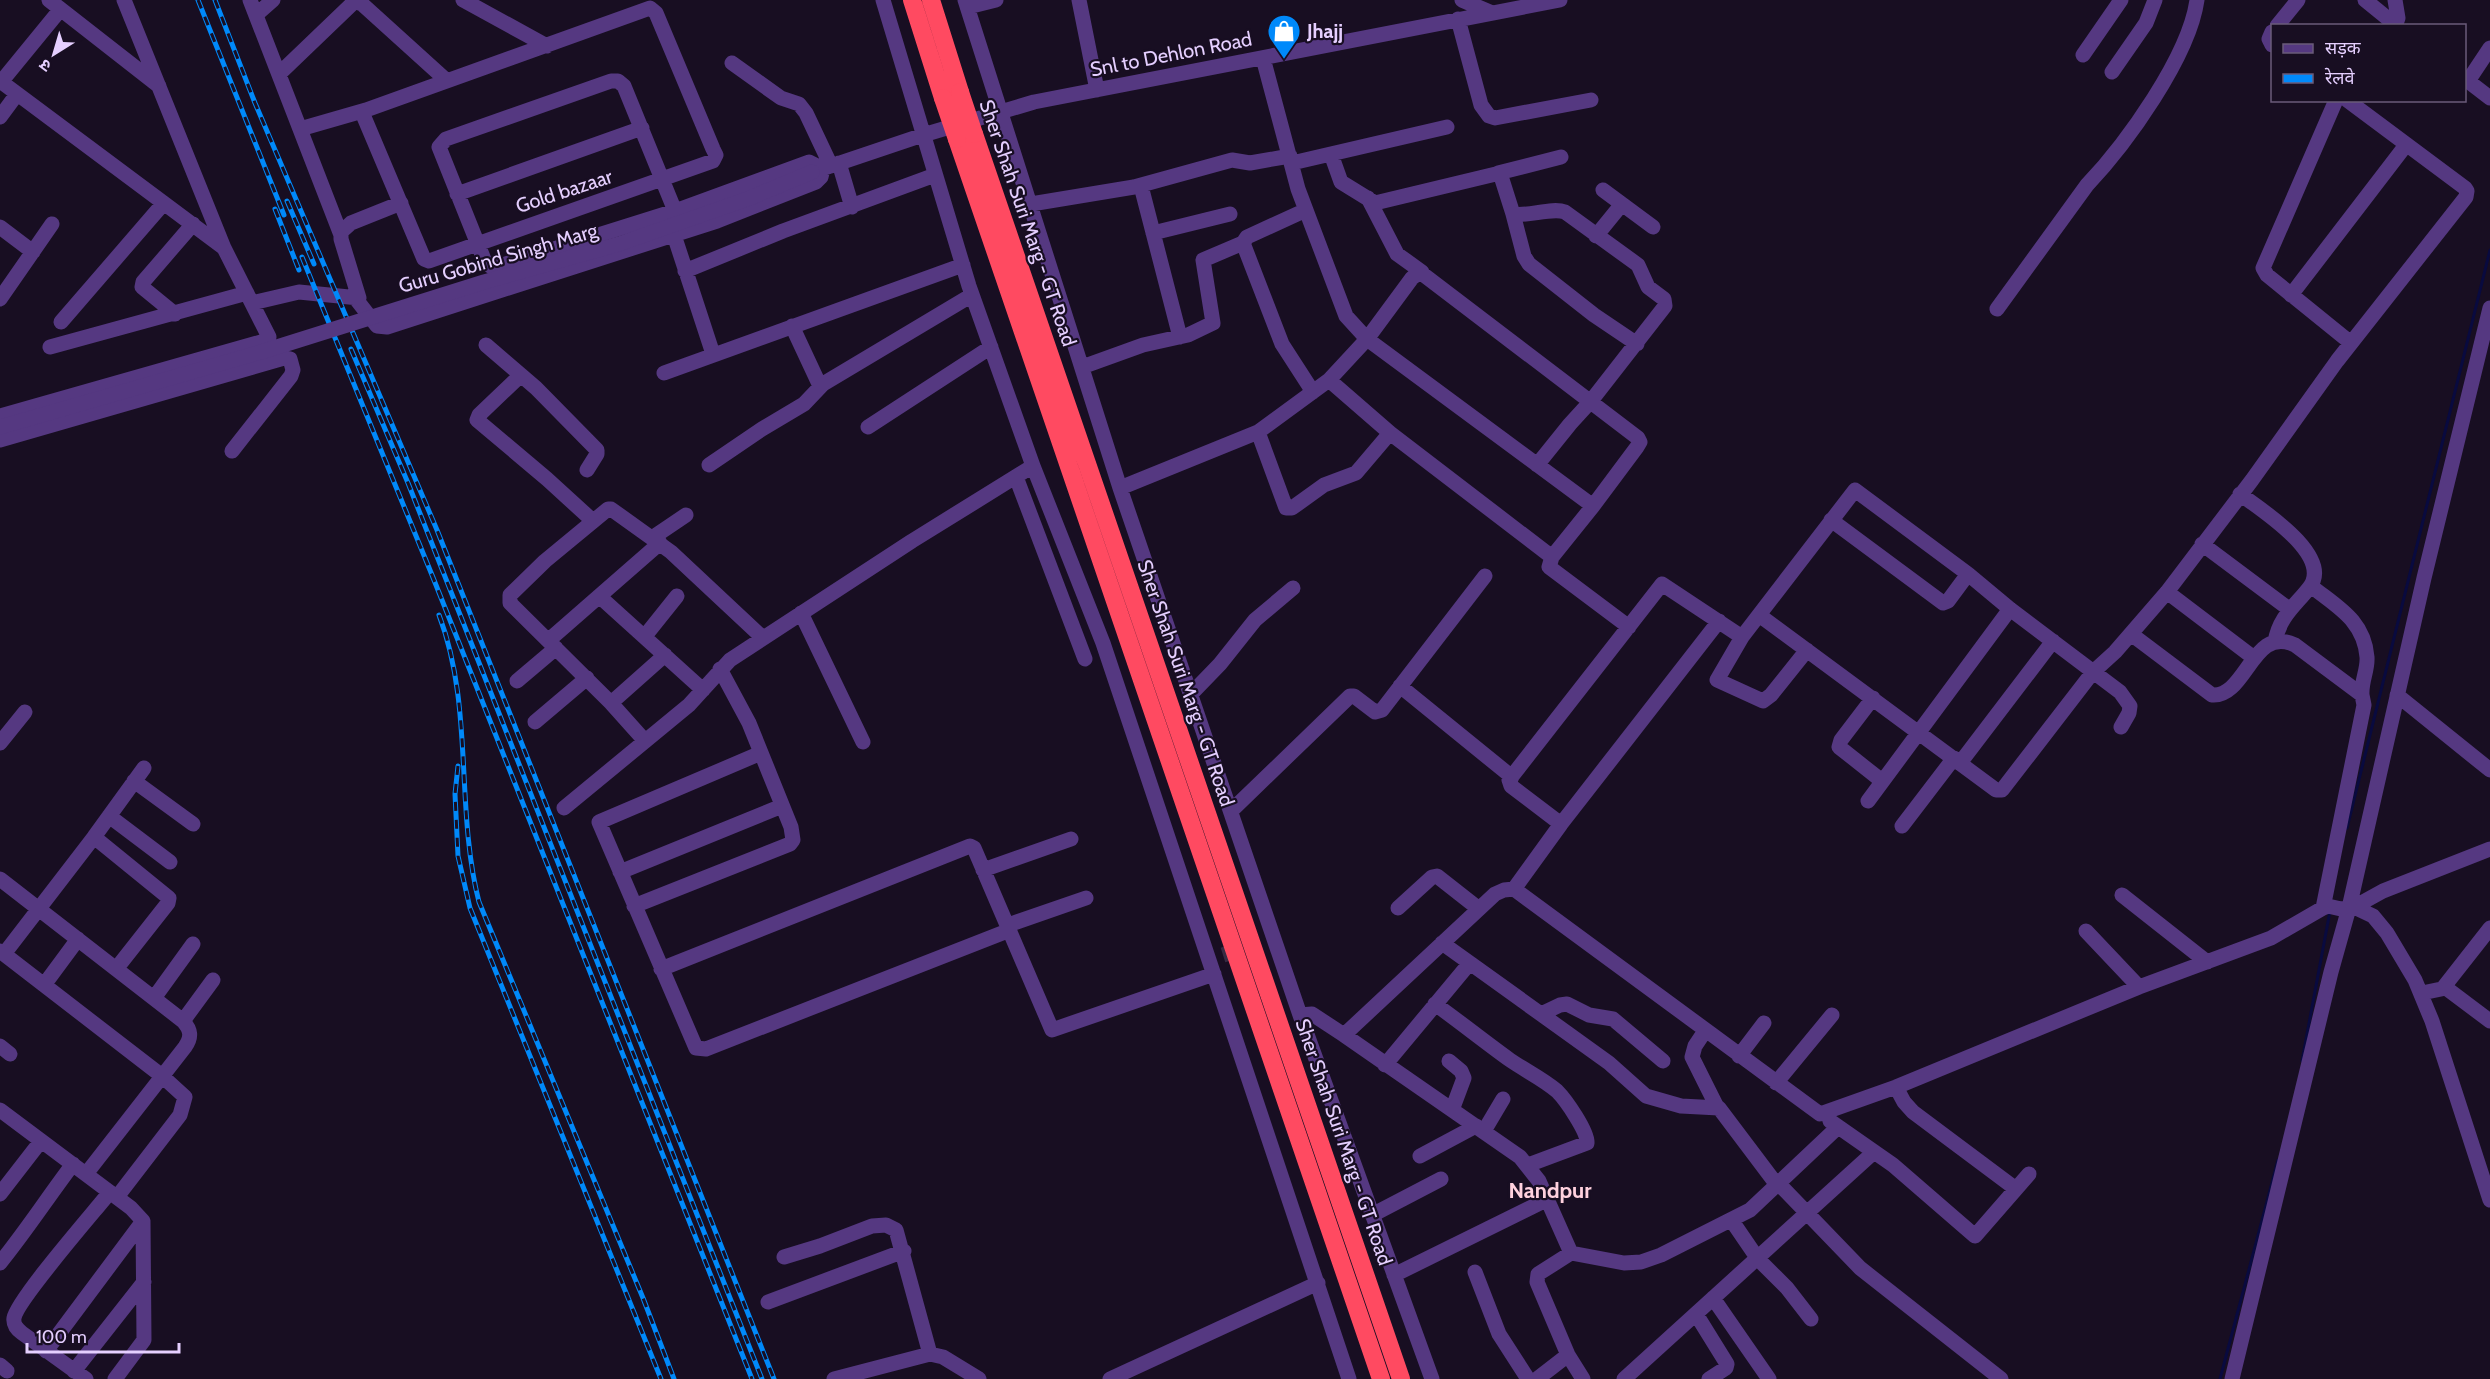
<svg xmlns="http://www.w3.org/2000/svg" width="2490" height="1379" viewBox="0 0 2490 1379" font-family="Cabin,'Noto Sans Devanagari',sans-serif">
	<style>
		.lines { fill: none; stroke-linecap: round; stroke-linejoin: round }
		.stream { stroke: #090a3f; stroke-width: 3 }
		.minor-tunnel { stroke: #372b43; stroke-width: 15; stroke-dasharray: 15 8; stroke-linecap: butt }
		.minor { stroke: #553881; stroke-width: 15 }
		.highway { stroke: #ff4a61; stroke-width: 18 }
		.rail-casing { stroke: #0089fa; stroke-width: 5 }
		.rail { stroke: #180e22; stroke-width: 3; stroke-dasharray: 9; stroke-linecap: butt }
		.minor-bridge { stroke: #553881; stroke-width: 15 }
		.highway-bridge { stroke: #ff4a61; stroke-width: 18 }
		.labels { text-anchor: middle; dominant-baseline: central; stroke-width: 4.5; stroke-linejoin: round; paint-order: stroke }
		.poi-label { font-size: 20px; font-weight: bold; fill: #e5cfff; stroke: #180e22; text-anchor: start }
		.street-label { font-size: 20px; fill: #e5cfff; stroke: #180e22 }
		.quarter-label { font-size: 22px; font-weight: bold; fill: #ffd1de; stroke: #180e22 }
	</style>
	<rect width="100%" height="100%" fill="#180e22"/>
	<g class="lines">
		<!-- stream -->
		<path class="stream" d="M2347,828L2490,250
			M2302,1061L2330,911
			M2220,1379L2278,1160"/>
		<!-- minor-tunnel -->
		<path class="minor-tunnel" d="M1223,955L1263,942"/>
		<!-- minor -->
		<path class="minor" d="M49,0L159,86
			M124,0L224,248
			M250,0L341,235
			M463,0L547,46
			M883,0L969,286L1033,466L1103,643L1349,1379
			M965,0L1120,488L1300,1015L1432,1379
			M1079,0L1097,90
			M1462,0L1492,13
			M2365,0L2397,26
			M968,7L996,0
			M650,8L656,13L713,149L716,155L713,161L429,261L424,259L364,117L366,110Z
			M256,15L273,0
			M1458,19L1481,105L1489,116L1495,118L1591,100
			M2277,26L2298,0
			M2395,26L2398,18L2395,0
			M2272,32L2269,39L2272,45
			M2083,55L2121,0
			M1263,58L1298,189L1346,316L1367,339L1593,506L1552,557L1549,567L1629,627
			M732,63L781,98L799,104L806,113L831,166
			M2112,72L2146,23L2155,0
			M280,73L355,1L362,4L446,80
			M2464,78L2490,98
			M0,81L224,248L269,337L268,340L0,416
			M2468,81L2490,48
			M1,82L60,10
			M2336,100L2263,268L2267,275L2351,343
			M0,117L17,94
			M300,129L366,110
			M1331,154L1341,182L1375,203L1500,173L1513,214C1527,217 1552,207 1565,212L1638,265L1648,287L1664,299L1665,306L1591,401L1570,424L1537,465
			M839,163L852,207
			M1292,163L1447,127
			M816,171L923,135L1034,102L1560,0
			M1498,173L1561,157
			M1141,186L1180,337
			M1603,190L1653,227
			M457,194L642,128
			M1368,198L1397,254L1422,272
			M1031,204L1134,187L1232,160L1250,163L1290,156
			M1306,210L1247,237L1243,243L1282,344L1313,392
			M1513,214L1524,256L1529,264L1594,315L1637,344
			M0,227L33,252
			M1153,233L1230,214
			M674,235L713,354
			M1596,236L1622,204
			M685,271L783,231L935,175
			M2291,295L2406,145
			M0,299L52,224
			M356,299L377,326L387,327L717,221L816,182L821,177L823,169L809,162L675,211L493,268L485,262L439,147L446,139L611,81H618L624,86L675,211
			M252,303L299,292L359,298L341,239V232L351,223L401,203
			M1997,309L2087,185C2126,144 2189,57 2197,0
			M175,314L142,287L143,282L193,224
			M61,322L163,204
			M792,326L820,386
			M486,345L536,388L597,450V454L587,470
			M50,347L247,293
			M1082,367L1143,345L1188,335L1213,323L1203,260L1243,243
			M664,373L963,265
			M521,375L479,415L477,420L547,479L593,521
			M868,427L991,347
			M1258,432L1286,508H1292L1324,485L1356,473L1390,433L1329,380
			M1390,433L1552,557
			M0,440L284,358L290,359L293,370L291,376L232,451
			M709,465L762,429L804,404L823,384L972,295
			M1016,477L1085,659
			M1120,488L1258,432L1329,380L1367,339L1412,278L1420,272L1638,438L1640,442L1637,447L1593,506
			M2240,494C2260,509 2335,556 2309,588C2295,606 2279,617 2275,642
			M1831,520L1943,603L1948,601L1968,574L2010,609L2120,692L2130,706L2129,713L2121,727
			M652,538L686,515
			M2202,544L2289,609
			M2311,586C2337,607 2364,620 2367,657C2368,670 2361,681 2362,695
			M2167,592L2254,658
			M599,596L703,690
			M801,613L863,742
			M1759,615L1996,790H2002L2093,672L2115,652L2167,592L2252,480L2337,361L2466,197L2467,191L2465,188L2347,100
			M2131,634L2212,695C2246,698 2253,624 2295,645L2362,695L2364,705L2323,908
			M645,636L677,596
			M549,640L660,543
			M1807,650L1771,695L1763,701L1717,680L1742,637L1855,490L1968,574
			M517,681L556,648
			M1400,686L1512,777
			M1191,694L1220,664L1255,620L1293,588
			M2397,695L2490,770
			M1873,698L1841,740L1839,747L1882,781
			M611,703L665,655
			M535,722L587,678
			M645,741L611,703L510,603V595L545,561L608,509H611L671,552L763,638
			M0,743L25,712
			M761,753L599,822L696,1048L706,1049L1010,930
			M1960,763L2053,641
			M134,781L193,824
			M1868,801L2010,609
			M564,808L689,705L730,660L912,541L1033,466
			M1231,811L1350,696H1354L1375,712L1382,710L1485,576
			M109,816L170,862
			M1561,824L1511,786L1509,780L1662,584L1742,637
			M1902,826L1954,758
			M94,837L169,898L168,903L116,969
			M983,870L1071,839
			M620,872L782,806
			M0,879L183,1021C191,1030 192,1037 185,1047L86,1174
			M1514,889L1561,824L1719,621
			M2122,895L2207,962
			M634,906L790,844L793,840L791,827L749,723L720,669
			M2354,907L2383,891L2490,849
			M1398,908L1432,877L1437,876L1479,909
			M1008,925L1086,898
			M2086,931L2139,987
			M1442,943L1609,1063L1646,1096L1681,1106L1719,1108L1777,1185
			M0,951L162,1076L185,1097L180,1115L117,1197
			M4,954L94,837L144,768
			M661,969L970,846L974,848L1052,1030L1214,974
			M44,985L78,939
			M2443,988L2490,928
			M2422,993L2446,988L2490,1021
			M154,998L193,944
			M1435,1004C1460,1022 1485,1042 1510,1060C1526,1071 1543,1079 1557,1091C1566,1100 1588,1132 1587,1143L1528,1165
			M1541,1014L1560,1005L1567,1004L1589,1015L1613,1019L1663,1061
			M1300,1015L1312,1014L1344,1035L1495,894L1504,890L1514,889L1820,1114L1896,1087L2139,987L2271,938L2323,908L2328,906L2341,909L2354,907L2373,916L2387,933L2415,980L2432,1021L2490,1200
			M183,1021L213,980
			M1705,1031L1695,1046L1692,1057L1717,1107
			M1344,1035L1520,1157L1539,1181L1571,1253
			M0,1046L10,1054
			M1739,1056L1764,1023
			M1449,1061L1461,1071L1464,1078L1452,1110
			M1385,1065L1469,964
			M1776,1083L1832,1015
			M1896,1087L1904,1102L1913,1112L2016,1189
			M0,1110L131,1208L143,1221L144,1340L115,1379
			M1830,1121L1893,1165L1975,1236L2029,1174
			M1484,1131L1503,1099
			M1420,1156L1476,1126
			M1778,1183L1860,1268L2001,1379
			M0,1194L41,1141
			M1372,1215L1441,1179
			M1732,1221L1758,1259L1787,1288L1811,1319
			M784,1257L820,1246L872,1226L886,1225L896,1230L930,1354
			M0,1263C26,1231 48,1197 73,1164
			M1475,1272L1499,1334L1528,1379
			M1394,1275L1548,1199
			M1713,1298L1769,1379
			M768,1302L904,1251
			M1696,1314L1727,1364L1726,1368L1709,1379
			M46,1351L143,1221
			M0,1365L7,1371
			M74,1371L144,1282
			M86,1379L22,1333C17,1329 13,1325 14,1318C17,1300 94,1212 110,1192
			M834,1379L930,1354L943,1357L979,1379
			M1110,1379L1318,1283
			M1537,1379L1568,1355
			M1583,1379L1568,1355L1537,1282L1538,1274L1571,1253L1624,1263L1641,1262L1661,1255L1750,1210L1838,1127
			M1624,1379L1874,1152
			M2232,1379L2331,972L2349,908L2424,578L2490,308"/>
		<!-- highway -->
		<path class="highway" d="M912,0L943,98
			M931,0L960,92
			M974,134L1401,1379
			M957,139L1381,1379"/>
		<!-- rail casing -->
		<g class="rail-casing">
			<path id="rail" d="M198,0L284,215
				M215,0L255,103L437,530L774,1379
				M287,201L314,264
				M275,209L299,270
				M302,257L432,575L752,1379
				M351,349L408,483L762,1379
				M439,615C474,707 455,808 479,902L643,1298L674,1379
				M458,766L455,794L458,856L470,908L661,1379"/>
		</g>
		<!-- rail -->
		<use href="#rail" class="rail"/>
		<!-- minor-bridge -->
		<path class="minor-bridge" d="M0,427L261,352L484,282L619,244L750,198L812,172"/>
		<!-- highway-bridge -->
		<path class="highway-bridge" d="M960,92L974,134
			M943,98L957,139"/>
	</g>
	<!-- icons -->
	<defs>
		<g id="shop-pin" transform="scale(1.725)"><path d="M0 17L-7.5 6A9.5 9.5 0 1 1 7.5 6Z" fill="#0089fa" stroke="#180e22"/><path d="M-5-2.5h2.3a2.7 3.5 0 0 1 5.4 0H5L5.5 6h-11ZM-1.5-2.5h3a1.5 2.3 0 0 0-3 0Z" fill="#fff"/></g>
	</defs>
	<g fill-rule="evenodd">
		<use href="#shop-pin" x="1284" y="31"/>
	</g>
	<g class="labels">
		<!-- poi labels -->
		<g class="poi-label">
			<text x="1307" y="31">Jhajj</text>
		</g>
		<!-- street labels -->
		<g class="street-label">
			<text transform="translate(1171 54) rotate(-11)">Snl to Dehlon Road</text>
			<text transform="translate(564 191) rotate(-18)">Gold bazaar</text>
			<text transform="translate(1028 223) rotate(71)">Sher Shah Suri Marg - GT Road</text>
			<text transform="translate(498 258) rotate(-16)">Guru Gobind Singh Marg</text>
			<text transform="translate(1186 683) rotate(71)">Sher Shah Suri Marg - GT Road</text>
			<text transform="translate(1344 1142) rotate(71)">Sher Shah Suri Marg - GT Road</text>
		</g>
		<!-- quarter labels -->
		<g class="quarter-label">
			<text x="1550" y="1190">Nandpur</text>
		</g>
	</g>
	<!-- legend -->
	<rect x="2271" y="24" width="195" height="78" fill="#180e22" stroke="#6a5b7a" stroke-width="1.5"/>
	<rect x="2283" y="44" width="30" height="9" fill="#553881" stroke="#6a5b7a" stroke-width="1.5"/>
	<text x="2325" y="54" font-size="18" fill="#e5cfff">सड़क</text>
	<rect x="2283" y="74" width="30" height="9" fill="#0089fa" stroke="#6a5b7a" stroke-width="1.5"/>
	<text x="2325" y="84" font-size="18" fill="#e5cfff">रेलवे</text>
	<!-- north arrow -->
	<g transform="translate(54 54) rotate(217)" stroke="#180e22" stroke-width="4.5" paint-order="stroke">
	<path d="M0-4.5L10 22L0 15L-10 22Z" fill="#e5cfff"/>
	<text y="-9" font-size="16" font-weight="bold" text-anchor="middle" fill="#e5cfff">उ</text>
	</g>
	<!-- scale -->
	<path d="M27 1343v9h152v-9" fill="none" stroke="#e5cfff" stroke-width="3"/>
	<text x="36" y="1343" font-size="18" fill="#e5cfff" stroke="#180e22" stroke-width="4.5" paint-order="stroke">100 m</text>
</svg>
